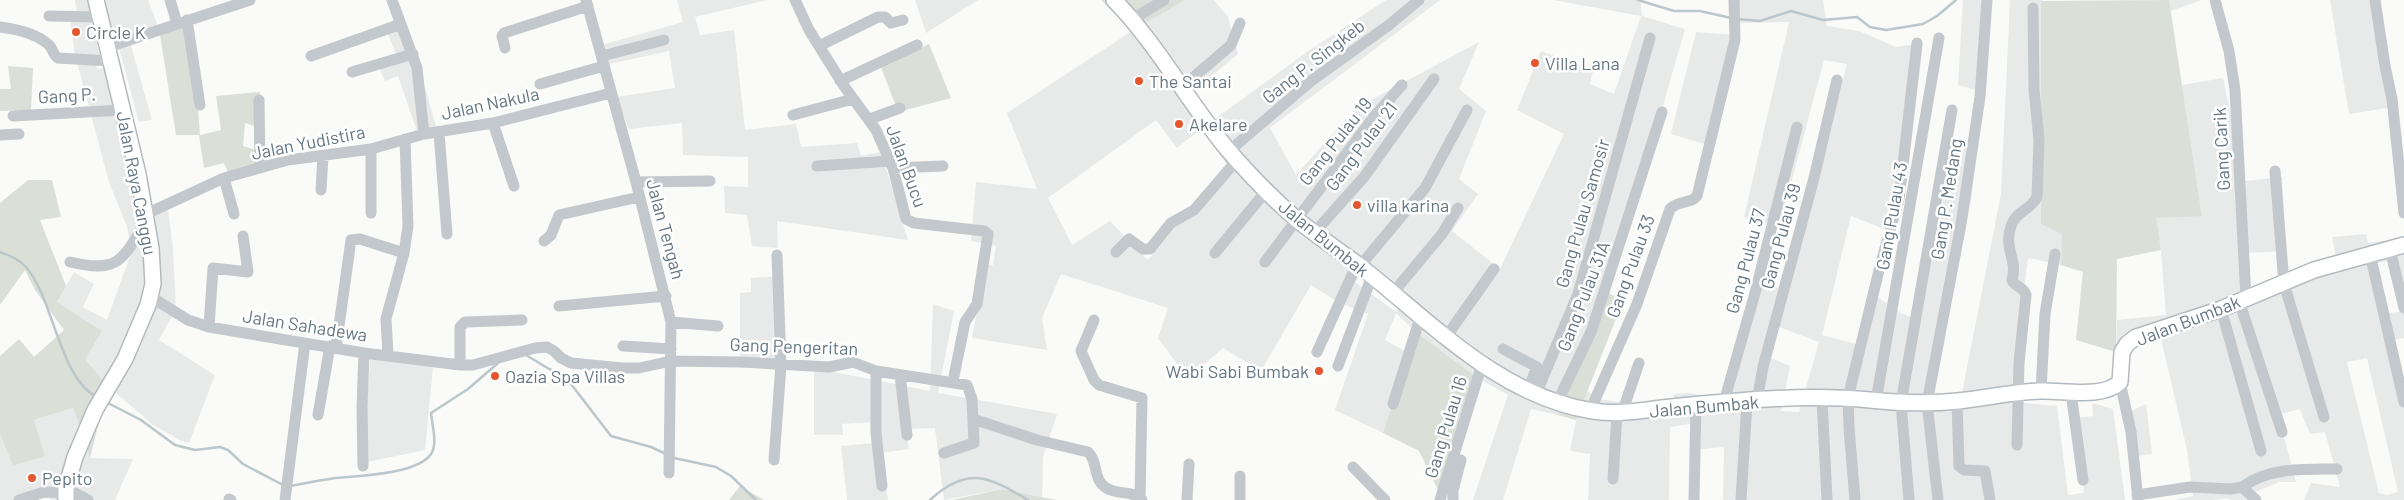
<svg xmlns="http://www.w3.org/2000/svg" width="2404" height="500" viewBox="0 0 2404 500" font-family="Barlow,sans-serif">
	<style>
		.built { fill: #e8e9e9; fill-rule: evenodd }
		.green { fill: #dadfd7 }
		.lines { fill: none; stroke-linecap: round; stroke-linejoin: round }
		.stream { stroke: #bbc7cb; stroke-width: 2.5 }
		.secondary-casing { stroke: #b3babf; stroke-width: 18 }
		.street { stroke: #c3c8cc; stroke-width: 11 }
		.secondary { stroke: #fff; stroke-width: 15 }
		.poi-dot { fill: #e4572e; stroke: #fff; stroke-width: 2 }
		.labels { text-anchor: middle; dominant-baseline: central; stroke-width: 5; stroke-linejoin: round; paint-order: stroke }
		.poi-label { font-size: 18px; fill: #657683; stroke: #fff; text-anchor: start }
		.street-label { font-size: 18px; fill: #657683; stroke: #fff }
	</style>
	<rect width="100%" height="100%" fill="#fafaf8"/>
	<!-- built -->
	<path class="built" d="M75,0H148L159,29L129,39L152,120L139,122L117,41L108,39L91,16L99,54L95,56L97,69L116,66L150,208L167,201L173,249L176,309L159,340L215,375L189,443L181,441L152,424L108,386L85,359L57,302L74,272L94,284L83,307L107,320L132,251L127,227L109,182L75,55L69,12L77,13Z
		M677,0H767L695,17L700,35L734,30L745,130L796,124L801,147L857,143L861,156L881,152L908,240L777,221L778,248L752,246L747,215L725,213L724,186L748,187V157L683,155L682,123L629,129L616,97L675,88L669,51L605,65L598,46L683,22Z
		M915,0H978L926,33Z
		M1184,0H1214L1228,17L1238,54L1183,100L1201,129L1307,52L1386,0H1440L1270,128L1296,175L1356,108L1479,42L1459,89L1486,111L1459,179L1478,194L1452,231L1500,269L1564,134L1517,110L1541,51L1593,70L1590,84L1614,94L1641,16L1553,0H1640L1642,16L1685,29L1609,293L1558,415L1531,409L1503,500H1473L1508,395L1476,377L1415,331L1396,313L1385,340L1408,353L1383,433L1335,410L1368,314L1341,304L1311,285L1261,371L1223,348L1188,379L1158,338L1168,308L1061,274L1042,318L1047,350L972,338L986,264L993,265L996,246L971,241L976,182L1037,189L1007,113L1132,31ZM1156,120L1177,148L1201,129L1227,165L1148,260L1110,221L1072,245L1048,198ZM1364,271L1403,301L1396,312L1355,282Z
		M1733,0H1823L1827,26L1859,31L1896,47L1923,43L1909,163L1895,233L1851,216L1822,335L1864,346L1876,296L1901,313L1918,320L1956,139L1978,143L1971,200L1932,400L1961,398L2001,194L2010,0H2044L2041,1V223L2062,234L2061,265L2028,258L2013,383L2014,402L2057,406L2068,495L2084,493L2074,418L2093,416L2092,403L2113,409L2125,500H1723L1724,447L1701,449V422L1670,427L1669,500H1588L1590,454L1570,451L1576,420L1587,391L1603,400L1672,407L1674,394L1689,393L1730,402L1763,283L1787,291L1847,64L1824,60L1779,228L1744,217L1789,22L1738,23ZM1779,327L1819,342L1799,412L1781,411L1790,366L1771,358Z
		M1963,0H1992L1984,92L1958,85Z
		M2169,0H2202L2170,11Z
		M2330,0H2375L2394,107L2349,114Z
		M406,23L437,129L418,134L398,76L385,81L377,62L397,57L386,29Z
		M1696,32L1736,35L1730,75L1715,147L1671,134Z
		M2223,78L2245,181L2282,177L2286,251L2247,253L2252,299L2287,291L2288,283L2338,269L2332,237L2366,234L2368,243L2404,237V299L2393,260L2372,264L2383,314L2404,311V338L2388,341L2404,394V500H2304L2311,483L2340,487L2325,432L2310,434L2300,409L2278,415L2296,482H2279L2246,496L2247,500H2231L2227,498L2214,500H2175L2193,496L2187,450L2161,339L2116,352L2117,320L2166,315L2161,250L2155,218L2202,215L2182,85ZM2367,358L2398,492L2387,495L2379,493L2347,362Z
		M779,276L783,361L740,360V293L751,292V278Z
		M933,304L954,311L938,393L1057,414L1043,457L1042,497L1002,489L944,500L935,428L906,429L909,449L881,453L888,500H847L841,446L874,443L873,422L842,424L843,435H814V368L930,391Z
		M371,352L434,356L425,450L367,462L364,436Z
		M2146,404L2152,454L2132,457L2125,414Z
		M73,408L90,458L133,459L115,500H50L49,496L30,500H0V434L13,466L45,456L34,420Z"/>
	<!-- green -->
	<path class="green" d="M1101,0H1183V1L1132,31Z
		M2169,0L2202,216L2156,218L2161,250L2117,259L2116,352L2076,340L2083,272L2061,265L2062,234L2041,224V1Z
		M191,19L200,135L221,130L216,96L260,92V128L245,123L243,146L259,151L261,168L228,172L224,163L204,168L199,135H176L159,29Z
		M929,44L951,98L898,112L881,67Z
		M8,66L33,68L31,110L0,111V89H11Z
		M28,180H52L61,217L40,220L66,286L57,302L102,331L85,359L108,386L90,458L73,408L34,420L45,456L13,466L0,434V356L19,339L34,357L64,330L35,290L25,270L0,305V203Z
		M1609,293L1623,301L1576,420L1558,415Z
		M1415,331L1476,377L1442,498L1419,451L1383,433Z
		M740,486L764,500H729Z
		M1002,489L1056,500H952Z"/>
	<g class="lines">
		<!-- stream -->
		<path class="stream" d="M1638,0L1674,11H1700L1731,18
			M1737,19L1760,21L1791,11L1823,20L1857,17L1870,27L1886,30L1923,24L1937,16L1956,0
			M0,252C10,256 19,259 26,267C54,299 59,378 97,397
			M526,355L549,369L564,375L611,436L651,447L666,454
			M106,402L141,420L175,445L195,450L220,447L228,450L243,464L283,485
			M674,458L716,467L731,476L756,500
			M291,486C306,483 321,480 336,478C358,476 418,474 431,454C438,444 432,425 431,413L468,389L498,363
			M930,500C968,465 989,477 1028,500"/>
		<!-- secondary casing -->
		<g class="secondary-casing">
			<path id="secondary" d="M1114,0C1158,45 1188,102 1228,150C1248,173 1271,197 1294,217C1315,235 1339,250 1361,267C1431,322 1500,397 1593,411C1623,416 1651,408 1681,406C1743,400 1808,394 1870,400C1899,403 1929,404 1958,401C1986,398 2013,392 2040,391C2063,390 2103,399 2120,382L2122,352L2127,344L2136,337L2221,309L2314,270L2404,245
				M66,500V488L75,457L95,410L125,359L148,305L153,284L151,248L138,174L96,0"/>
		</g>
		<!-- street -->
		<path class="street" d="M170,0L177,23
			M392,0L417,68L424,134
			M586,0L636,182L671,322L669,473
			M795,0L809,30L844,86L876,130L893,168L906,219L914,223L984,231L988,234L977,304L965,322L953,381
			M2215,0L2229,51L2235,90L2246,298
			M2375,0L2385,66L2392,99L2404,213
			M49,16L100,17
			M1133,19L1164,0
			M187,20L200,105
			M0,27C16,29 37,34 49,45C53,49 53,55 58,58L111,61
			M819,46L878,17H885L891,23L903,20
			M108,47L250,0
			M505,48L502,36L504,33L588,6
			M311,56L401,24
			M602,56L664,40
			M352,72L413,54
			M840,81L917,45
			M540,84L604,66
			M1181,88L1231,45L1240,23
			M259,100L260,168
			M793,115L853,99
			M13,116L123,110
			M870,119L900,108
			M493,123L514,186
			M439,133L447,234
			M0,135L19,134
			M371,149V213
			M1229,151L1311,81L1389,25L1419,0
			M817,166L890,161
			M893,168L943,166
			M2275,171L2284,284L2324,417
			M224,178L234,214
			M636,182L710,181
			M321,190L323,156
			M146,214L224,178L288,160L371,149L424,134L493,123L611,93
			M1314,233L1364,177L1434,79
			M544,241L551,235L559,215L639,197
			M2390,249L2404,308
			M1116,252L1129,239L1143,249H1150L1171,223L1194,210L1237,160
			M1215,253L1267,190
			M2370,254L2404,402
			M70,262C121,274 122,259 147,220
			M1265,262L1373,118L1402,85
			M1360,266L1425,188L1467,110
			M1392,294L1442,234L1458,208
			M151,297L188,320L209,327L364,353L460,365H473L535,348L547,347L554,351L561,358L571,363L622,368H639L671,361L740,362L829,367L853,362L876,371L967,385L972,399L974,443L944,453
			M2239,301L2282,432
			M559,306L666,296
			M2221,309L2261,451
			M1094,320L1081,351L1094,380L1099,385L1142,398L1140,497
			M671,322L718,326
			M209,327L213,268L248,272L243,236
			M1446,337L1494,269
			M623,346L671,349
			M336,347L351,240L360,239L404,253
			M1503,349L1537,367L1528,390
			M1317,352L1357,264
			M388,355L386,319L404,253L408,226L405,139
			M460,365V327L465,322L522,320
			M1338,366L1372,276
			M876,371V433L882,486
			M900,375L907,435
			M2120,382L2131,432L2138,500
			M2041,391L2045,314L2055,254
			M2071,393L2083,480
			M1536,394L1578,294L1650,38
			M1822,399L1827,500
			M1757,401L1763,367L1814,178L1837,80
			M1876,401L1939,38
			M1957,401L1959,466L1964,470L1985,471L1990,500
			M1724,402L1755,293L1797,127
			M1557,403L1591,332L1662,112
			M1393,404L1420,318
			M1590,411L1637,304L1670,209C1678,200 1691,204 1697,196L1735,40L1734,0
			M1622,413L1639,363
			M318,415L330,346
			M973,419L1037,440L1088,452C1098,461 1093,479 1105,487C1116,496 1132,489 1142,500
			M2017,445L2019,363L2026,295C2024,287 2015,287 2012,280C2018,258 2003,249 2011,226C2016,211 2032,209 2037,197L2039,140L2034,89L2033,8
			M774,460L781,365L777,255
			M363,466L362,407L364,353
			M1353,467L1385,500
			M1240,476V500
			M1613,479L1617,414
			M2242,487C2270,467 2304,469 2337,469
			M66,488L88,500
			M2137,495L2190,487L2231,489L2242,487L2256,500
			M229,499L231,500
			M19,500L44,492L66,493
			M285,500L305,343
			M1187,500L1189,464
			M1440,500L1482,364
			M1453,500V490L1461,460
			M1694,500L1696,405
			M1741,500L1747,402
			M1855,500L1849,428L1848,398L1880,266L1899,199L1917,43
			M1909,500L1901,403L1952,110
			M1938,500L1927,403L1961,224L1980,97L1987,0"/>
		<!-- secondary -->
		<use href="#secondary" class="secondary"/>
	</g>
	<!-- markers -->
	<g class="poi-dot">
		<circle cx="76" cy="32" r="5"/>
		<circle cx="1535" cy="63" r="5"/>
		<circle cx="1139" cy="81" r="5"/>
		<circle cx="1179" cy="124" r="5"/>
		<circle cx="1357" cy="205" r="5"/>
		<circle cx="1319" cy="371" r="5"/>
		<circle cx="495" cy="376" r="5"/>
		<circle cx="32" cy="478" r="5"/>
	</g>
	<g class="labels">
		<!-- poi labels -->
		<g class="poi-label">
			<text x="86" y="32">Circle K</text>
			<text x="1545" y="63">Villa Lana</text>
			<text x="1149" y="81">The Santai</text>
			<text x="1189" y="124">Akelare</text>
			<text x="1367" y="205">villa karina</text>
			<text x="1309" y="371" text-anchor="end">Wabi Sabi Bumbak</text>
			<text x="505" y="376">Oazia Spa Villas</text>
			<text x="42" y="478">Pepito</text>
		</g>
		<!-- street labels -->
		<g class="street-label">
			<text transform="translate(1313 61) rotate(-38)">Gang P. Singkeb</text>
			<text transform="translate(67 95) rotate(-3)">Gang P.</text>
			<text transform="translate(490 103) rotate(-12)">Jalan Nakula</text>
			<text transform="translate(1335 141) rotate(-52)">Gang Pulau 19</text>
			<text transform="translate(308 142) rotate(-11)">Jalan Yudistira</text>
			<text transform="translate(1361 146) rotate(-53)">Gang Pulau 21</text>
			<text transform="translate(2221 149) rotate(-93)">Gang Carik</text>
			<text transform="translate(907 166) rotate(70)">Jalan Bucu</text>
			<text transform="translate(137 183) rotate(79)">Jalan Raya Canggu</text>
			<text transform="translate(1946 199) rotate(-81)">Gang P. Medang</text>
			<text transform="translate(1582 213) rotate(-74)">Gang Pulau Samosir</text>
			<text transform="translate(1891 216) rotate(-80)">Gang Pulau 43</text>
			<text transform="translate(666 229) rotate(75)">Jalan Tengah</text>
			<text transform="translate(1780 236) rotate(-75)">Gang Pulau 39</text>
			<text transform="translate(1324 238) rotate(39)">Jalan Bumbak</text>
			<text transform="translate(1745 261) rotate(-75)">Gang Pulau 37</text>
			<text transform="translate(1630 266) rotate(-70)">Gang Pulau 33</text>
			<text transform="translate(1583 296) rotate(-69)">Gang Pulau 31A</text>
			<text transform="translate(2188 320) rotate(-21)">Jalan Bumbak</text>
			<text transform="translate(305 325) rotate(9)">Jalan Sahadewa</text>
			<text transform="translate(794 346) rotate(2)">Gang Pengeritan</text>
			<text transform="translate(1704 406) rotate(-5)">Jalan Bumbak</text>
			<text transform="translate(1445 427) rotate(-73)">Gang Pulau 16</text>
		</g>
	</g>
</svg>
